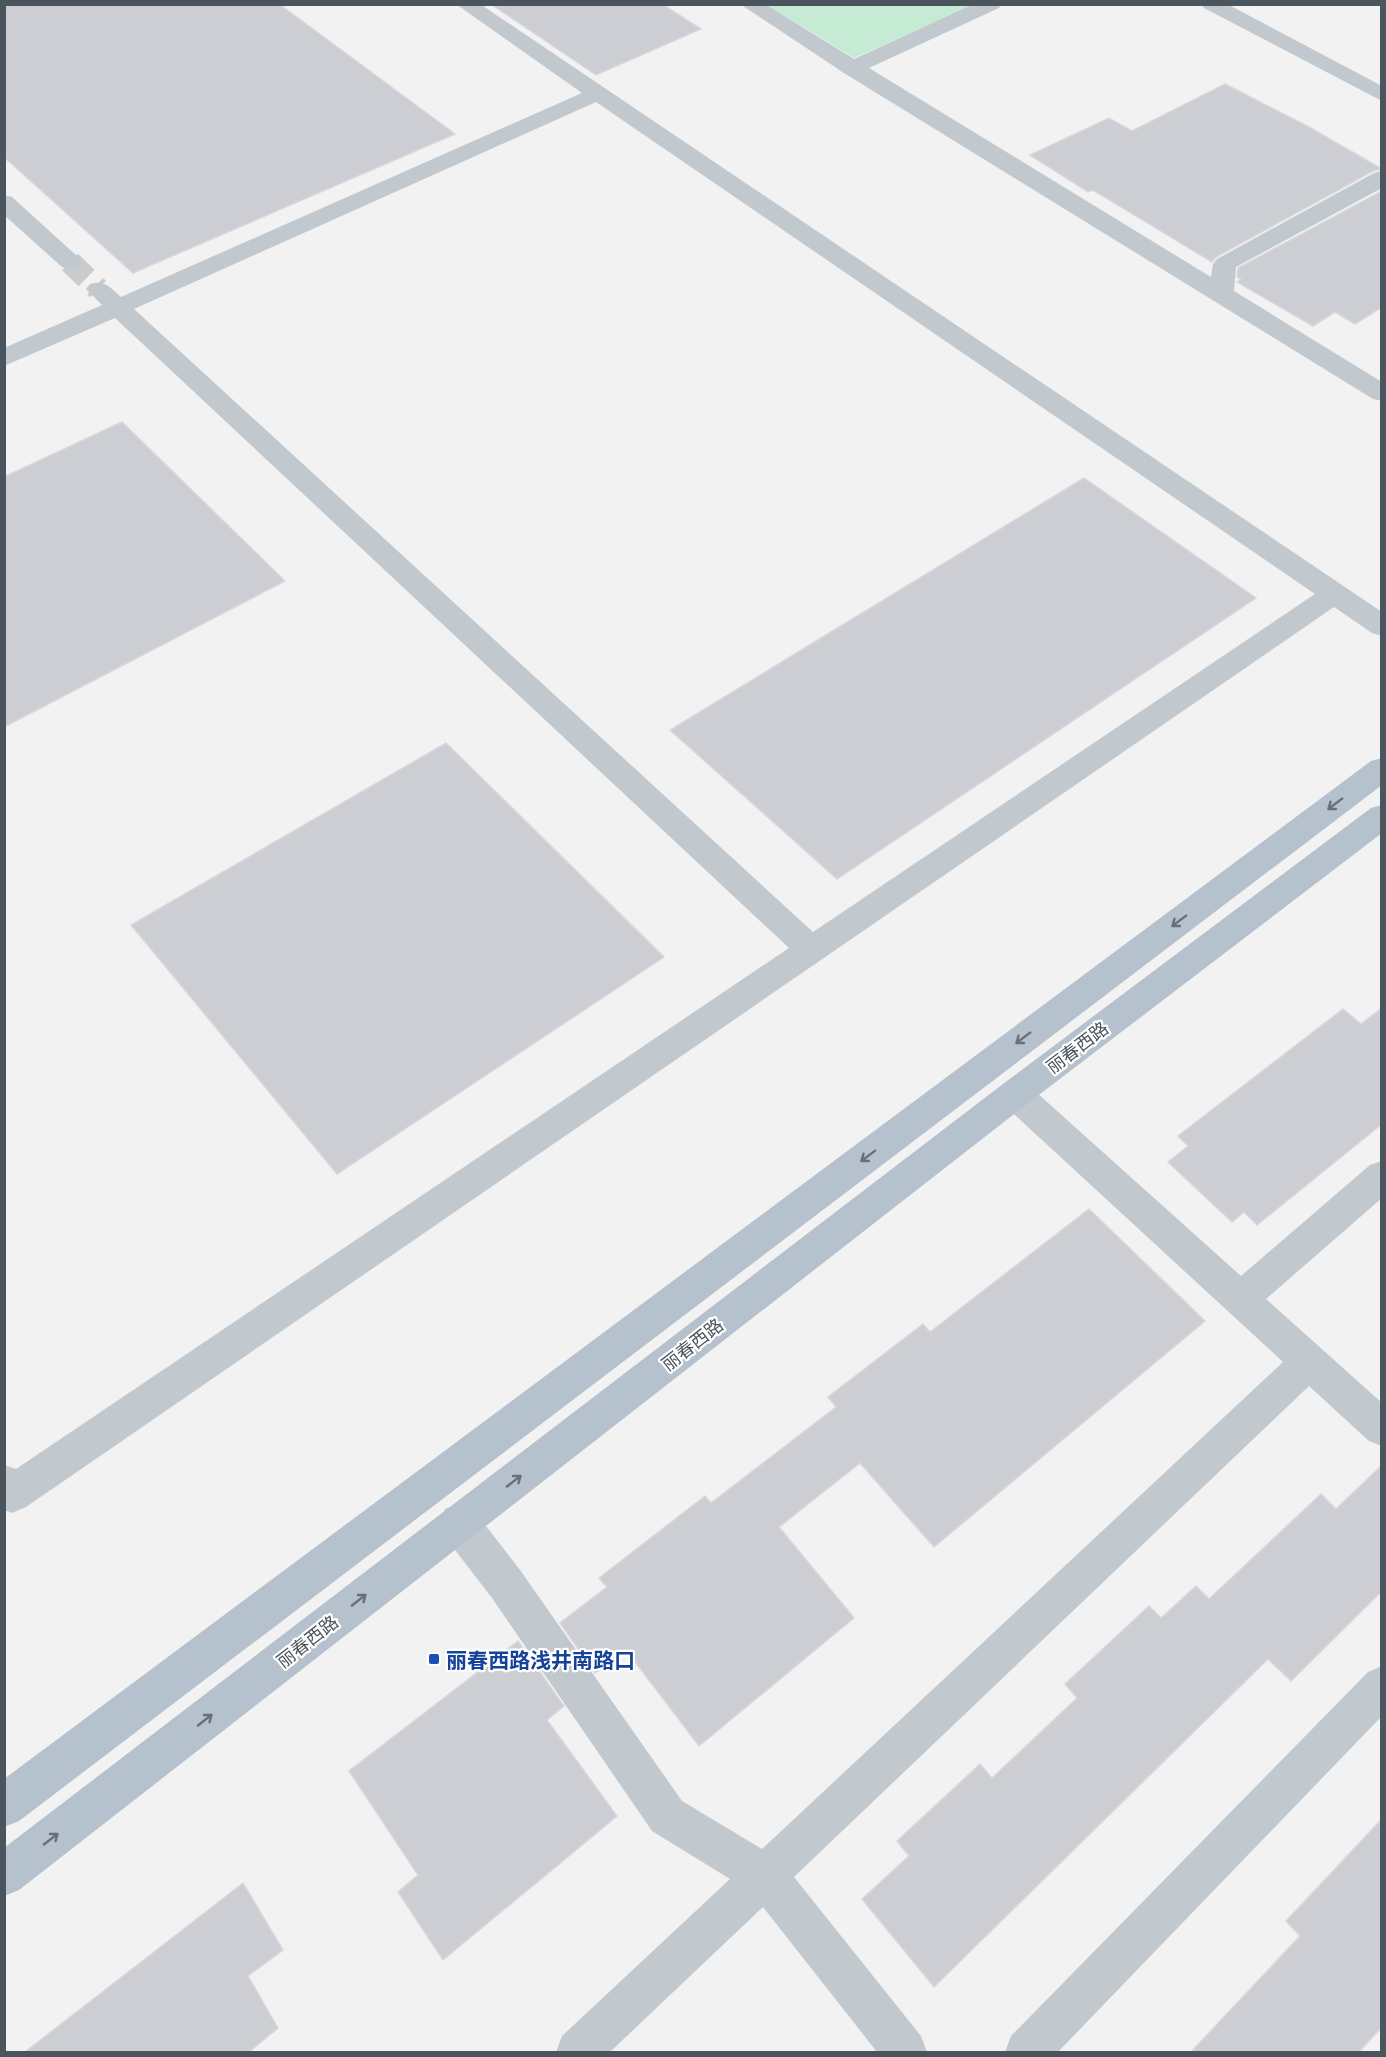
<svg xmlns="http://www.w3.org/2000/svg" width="1386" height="2057" viewBox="0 0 1386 2057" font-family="'Exo 2','Noto Sans SC',sans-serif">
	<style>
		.green { fill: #c6ebd4 }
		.building { fill: #ccced3; stroke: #d6d8dc; stroke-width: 1.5 }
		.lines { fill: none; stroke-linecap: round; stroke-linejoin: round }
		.minor-tunnel { stroke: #c9cbcd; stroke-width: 23; stroke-dasharray: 23 12; stroke-linecap: butt }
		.minor { fill: #c1c9ce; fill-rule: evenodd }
		.major { fill: #b5c1cc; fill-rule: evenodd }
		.oneway { stroke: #667079 }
		.transit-dot { fill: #1a4fb4; stroke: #fff; stroke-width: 2 }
		.labels { text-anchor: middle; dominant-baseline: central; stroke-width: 4.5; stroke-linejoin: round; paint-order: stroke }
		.street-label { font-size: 18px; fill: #4b555d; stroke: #fff }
		.near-transit-label { font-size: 21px; font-weight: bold; fill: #164399; stroke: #fff; text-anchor: start }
	</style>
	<rect width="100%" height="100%" fill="#f3f2f2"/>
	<!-- green -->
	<path class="green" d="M767,5H974L854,58Z"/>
	<!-- building -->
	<path class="building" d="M4,4H279L455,134L133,273L4,157Z
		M491,4H662L701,29L596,75Z
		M1225,84L1309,127L1382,169L1373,171L1216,257L1212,262L1093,190L1088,192L1030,155L1109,118L1132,131Z
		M1382,191V307L1355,324L1335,312L1313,326L1237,282L1241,279L1237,277L1238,268Z
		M122,422L285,581L4,727V477Z
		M1084,478L1256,598L837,879L670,730Z
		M446,743L664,957L337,1174L131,925Z
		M1382,1008V1124L1257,1225L1244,1212L1232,1222L1168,1162L1188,1146L1178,1136L1343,1009L1361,1024Z
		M1089,1209L1205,1321L934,1547L860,1463L779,1527L854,1618L699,1746L626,1650L595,1673L560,1623L607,1587L599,1578L705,1496L711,1503L836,1407L828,1397L923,1324L930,1332Z
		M1382,1465V1591L1291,1681L1268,1659L934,1987L862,1899L909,1856L897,1841L980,1764L992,1778L1077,1698L1065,1684L1149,1606L1161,1618L1196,1586L1209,1599L1321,1494L1336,1509Z
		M518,1641L564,1706L547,1720L617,1816L443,1960L398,1892L418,1875L349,1771Z
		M1382,1819V2027L1359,2052H1191L1300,1936L1286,1921Z
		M243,1883L283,1950L248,1976L278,2028L249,2052H25Z"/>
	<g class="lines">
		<!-- minor-tunnel -->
		<path class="minor-tunnel" d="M70,262L98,289"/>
		<!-- minor -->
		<path class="minor" d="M456,4H480L1382,612V636L1372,633L1334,607L26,1507L12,1513L4,1510V1465L16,1469L789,948L115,318L4,366V348L102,305L86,289L90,284C104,280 110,287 121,297L582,93ZM596,102L1315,594L813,932L134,309Z
			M740,4H765L854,59L974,4H1002L999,8L869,68L1211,277L1213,264L1217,259L1374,173L1382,171V188L1236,267L1234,291L1382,382V401L1373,399L844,73Z
			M1201,4H1227L1382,86V101L1204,8Z
			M4,195L12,197L78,257L82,262L78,267L70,269L62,267L4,215Z
			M1015,1080L1027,1084L1241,1276L1370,1165L1382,1161V1198L1266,1299L1382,1403V1446L1369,1441L1309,1386L794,1877L921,2036L927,2052H877L763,1907L610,2052H556L562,2036L730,1879L652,1831L492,1598L445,1537L440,1523L445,1509L459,1504L473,1509L520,1570L682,1801L762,1849L1283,1362L1003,1104L998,1094L1003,1084Z
			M1382,1666V1716L1058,2052H1005L1011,2036L1368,1672Z"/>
		<!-- major -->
		<path class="major" d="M1382,758V785L19,1821L4,1827V1779L1371,761Z
			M1382,805V833L1027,1104L19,1890L4,1896V1848L1003,1084L1371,808Z"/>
	</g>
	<!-- one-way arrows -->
	<defs><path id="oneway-shaft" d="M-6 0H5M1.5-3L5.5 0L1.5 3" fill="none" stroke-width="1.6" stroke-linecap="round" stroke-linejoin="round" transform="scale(1.5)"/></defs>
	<g class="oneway">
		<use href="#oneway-shaft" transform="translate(1335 804) rotate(143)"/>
		<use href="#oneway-shaft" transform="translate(1179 921) rotate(143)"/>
		<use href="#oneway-shaft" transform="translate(1023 1038) rotate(143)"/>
		<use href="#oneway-shaft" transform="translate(868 1156) rotate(143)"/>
		<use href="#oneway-shaft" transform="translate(514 1481) rotate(-38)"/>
		<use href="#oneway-shaft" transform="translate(359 1600) rotate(-38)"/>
		<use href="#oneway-shaft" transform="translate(205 1720) rotate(-38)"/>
		<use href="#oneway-shaft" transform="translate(51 1839) rotate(-38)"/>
	</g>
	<!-- markers -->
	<rect class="transit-dot" x="428" y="1653" width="12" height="12" rx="3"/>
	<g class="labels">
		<!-- street labels -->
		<g class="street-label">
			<text transform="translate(1077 1047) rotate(-37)">丽春西路</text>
			<text transform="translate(692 1344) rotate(-38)">丽春西路</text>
			<text transform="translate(307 1641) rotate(-38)">丽春西路</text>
		</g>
		<!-- near-transit labels -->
		<g class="near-transit-label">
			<text x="446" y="1659">丽春西路浅井南路口</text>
		</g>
	</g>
	<!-- border -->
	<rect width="1386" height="2057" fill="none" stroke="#4b555d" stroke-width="12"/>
</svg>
